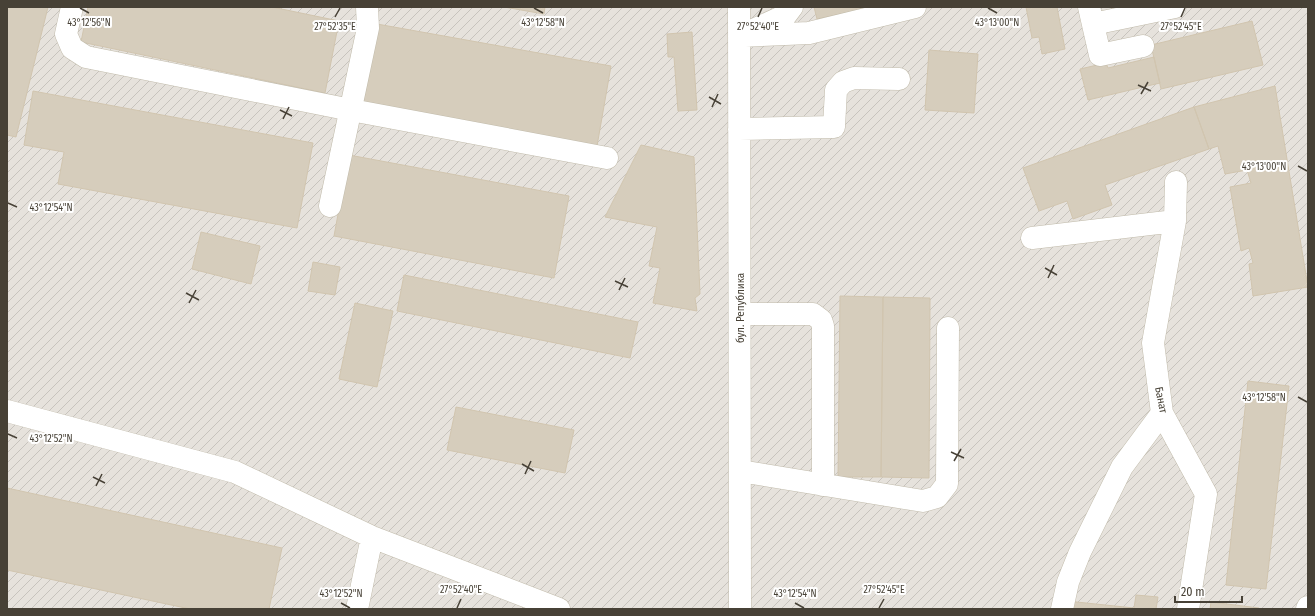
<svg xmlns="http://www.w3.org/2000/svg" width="1315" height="616" viewBox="0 0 1315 616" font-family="'Fira Sans Condensed',sans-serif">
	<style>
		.industrial { fill: url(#industrial-furrows) }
		.building { fill: #d6cdbc; stroke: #d1c5af }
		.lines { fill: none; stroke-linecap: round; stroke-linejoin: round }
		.minor-casing { stroke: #c2bcac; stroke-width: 23 }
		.minor { stroke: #fff; stroke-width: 22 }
		.ticks { fill: none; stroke: #474136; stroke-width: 1.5 }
		.labels { text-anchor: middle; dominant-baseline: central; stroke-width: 4; stroke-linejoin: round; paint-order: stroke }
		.street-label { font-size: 11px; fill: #474136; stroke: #fff }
		.ticks-label { font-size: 10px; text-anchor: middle; fill: #474136; stroke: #fff; stroke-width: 4; stroke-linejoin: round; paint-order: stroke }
	</style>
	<defs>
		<pattern id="industrial-furrows" width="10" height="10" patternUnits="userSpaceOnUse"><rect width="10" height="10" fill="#e6e2dc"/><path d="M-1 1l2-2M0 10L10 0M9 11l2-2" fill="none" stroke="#c7c3bd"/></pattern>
	</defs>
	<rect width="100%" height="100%" fill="#f4f0e7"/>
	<!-- industrial -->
	<path class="industrial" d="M7,7H1308V609H7Z"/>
	<!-- building -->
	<path class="building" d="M7,7H48L16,137L7,135Z
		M88,7H272L339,21L325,93L81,42Z
		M504,7H545L544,14Z
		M814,7H874L817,19Z
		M1026,7H1057L1065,49L1042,54L1039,37L1032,38Z
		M1252,21L1263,65L1161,89L1151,45Z
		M377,24L611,66L597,146L363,104Z
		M692,32L697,110L678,111L674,57H668L667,34Z
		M929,50L978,54L974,113L925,110Z
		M1154,57L1160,83L1088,100L1080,69L1106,63L1108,68Z
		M1275,86L1308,287L1253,296L1249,264L1253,263L1249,248L1241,251L1230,187L1251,183L1247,170L1225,174L1218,146L1209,149L1194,107Z
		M33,91L313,143L297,228L58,184L64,152L24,145Z
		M1194,107L1209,149L1105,185L1112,205L1073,219L1067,201L1039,211L1023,168Z
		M641,145L694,157L700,294L695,298L697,311L653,303L660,268L649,266L657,227L605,217Z
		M349,155L569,196L554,278L334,236Z
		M201,232L260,246L251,284L192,269Z
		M313,262L340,267L335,295L308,291Z
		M404,275L638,322L630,358L397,311Z
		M840,296L883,297L881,477H838Z
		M883,297L930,298L929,478L881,477Z
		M355,303L393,311L377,387L339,379Z
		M1248,381L1289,386L1266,589L1226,585Z
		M456,407L574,430L565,473L447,450Z
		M7,488L282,548L269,609H190L7,570Z
		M1136,595L1158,597L1156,609H1066L1067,601L1134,608Z
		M1211,602L1259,608V609H1210Z"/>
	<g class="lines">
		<!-- minor casing -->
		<g class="minor-casing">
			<path id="minor" d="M72,7L66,34L72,48L86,57L351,110L607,158
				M739,7L740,609
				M1089,7L1100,55L1143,46
				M1093,24L1175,7
				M749,32L786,15L792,7
				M739,36L809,33L915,7
				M739,129L834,127L836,90L843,82L854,78L899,79
				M1176,182L1175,221L1153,343L1162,413L1206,494L1188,609
				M330,206L368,28L367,7
				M1032,238L1175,221
				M740,314H813L821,320L823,326V485
				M7,411L235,472L372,537L559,609
				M740,471L923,501L937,497L947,484L948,328
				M357,609L372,537
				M1062,609L1068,582L1080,552L1122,467L1162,413
				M1307,609L1308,607"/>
		</g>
		<!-- minor -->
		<use href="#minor" class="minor"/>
	</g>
	<!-- ticks -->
	<path class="ticks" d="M80,8L89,13M534,8L543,13M988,8L997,13M335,17L340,8M758,17L762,8M1181,17L1185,8M1138,85L1151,91M1141,94L1148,82M709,97L721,104M712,107L718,94M280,110L292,116M283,119L289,107M1298,166L1307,171M8,203L17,207M1045,268L1057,275M1048,278L1054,265M615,281L628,287M619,290L625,278M186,293L199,300M189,303L196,290M1298,397L1307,402M8,434L17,438M951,452L964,458M954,461L961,449M522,464L534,471M525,474L531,461M93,477L105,483M96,486L102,474M341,603L350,608M795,603L804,608M457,608L461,599M879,608L884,599"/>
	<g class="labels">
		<!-- street labels -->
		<g class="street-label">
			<text transform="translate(740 308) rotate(-90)">бул. Република</text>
			<text transform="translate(1161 400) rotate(79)">Банат</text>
		</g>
	</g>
	<g class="ticks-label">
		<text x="89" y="26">43°12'56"N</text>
		<text x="543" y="26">43°12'58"N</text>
		<text x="997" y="26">43°13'00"N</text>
		<text x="335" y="30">27°52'35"E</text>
		<text x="758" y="30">27°52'40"E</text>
		<text x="1181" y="30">27°52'45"E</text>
		<text x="1264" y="170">43°13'00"N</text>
		<text x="51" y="211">43°12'54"N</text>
		<text x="1264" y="401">43°12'58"N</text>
		<text x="51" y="442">43°12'52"N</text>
		<text x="461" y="593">27°52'40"E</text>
		<text x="884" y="593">27°52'45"E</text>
		<text x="341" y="597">43°12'52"N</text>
		<text x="795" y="597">43°12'54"N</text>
	</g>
	<!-- border -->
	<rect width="1315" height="616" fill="none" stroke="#474136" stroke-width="16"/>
	<!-- scale -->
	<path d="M1175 596v6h67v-6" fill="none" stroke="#474136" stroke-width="2"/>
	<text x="1181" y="596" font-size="12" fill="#474136" stroke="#ffffff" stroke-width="3" paint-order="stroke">20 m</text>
</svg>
